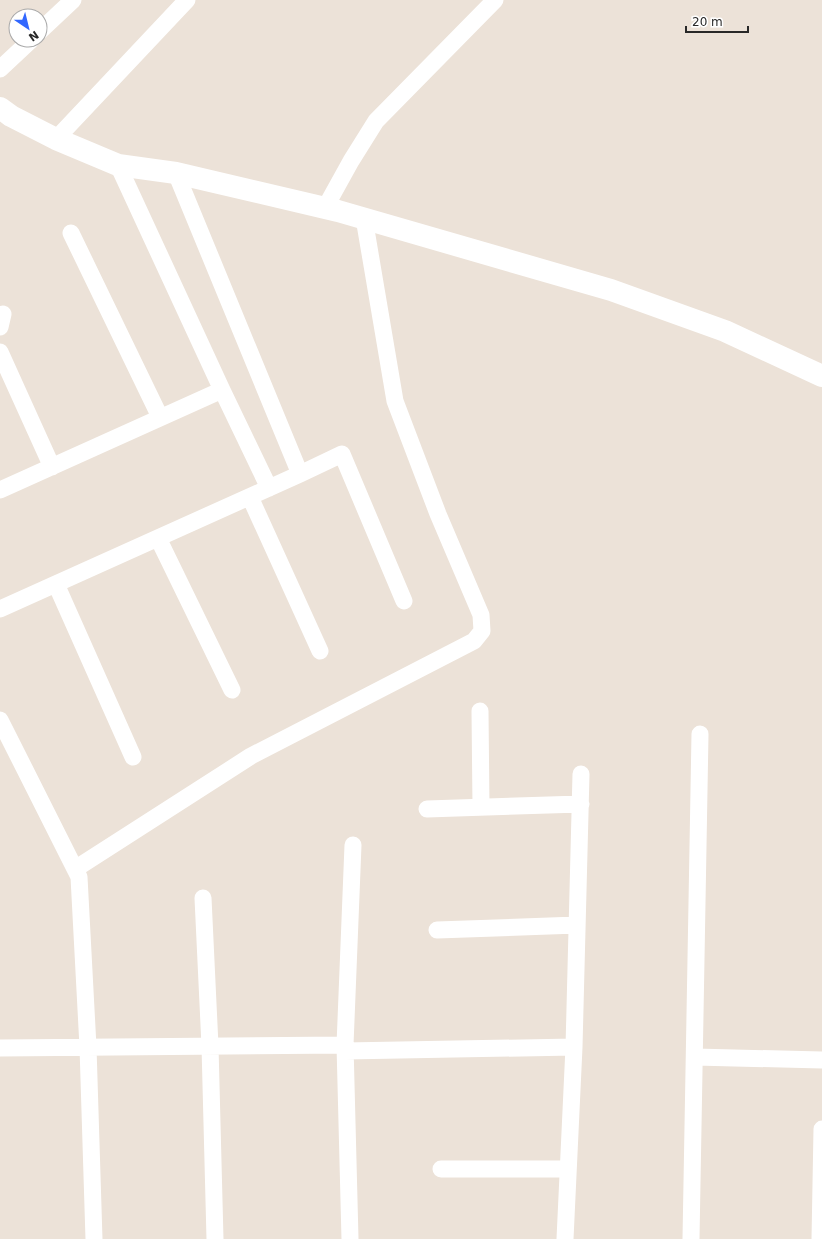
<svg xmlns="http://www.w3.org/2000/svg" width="822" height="1239" viewBox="0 0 822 1239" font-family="'DejaVu Sans',sans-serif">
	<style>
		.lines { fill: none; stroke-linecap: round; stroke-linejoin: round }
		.street { stroke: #fff; stroke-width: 17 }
		.secondary { stroke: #fff; stroke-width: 22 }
	</style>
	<rect width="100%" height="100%" fill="#ece2d8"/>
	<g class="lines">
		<!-- street -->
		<path class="street" d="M40,31L73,0
			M0,69L31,40
			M56,139L187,0
			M118,165L222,390L269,488
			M176,173L300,474
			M325,208L351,161L376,121L495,0
			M71,233L160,417
			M0,327L3,314
			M0,352L52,467
			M0,490L222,390
			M250,497L320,651
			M158,538L232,690
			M56,584L133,757
			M0,609L300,474L342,454L404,601
			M480,711L481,807
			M0,720L79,877L88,1047L94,1239
			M427,809L581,804
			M75,869L251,756L474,641L482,631L481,615L438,514L395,401L364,218
			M203,898L210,1046L215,1239
			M437,930L577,925
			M0,1048L345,1045
			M345,1051L574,1047
			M695,1057L822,1060
			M441,1169H568
			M350,1239L345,1045L353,845
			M565,1239L574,1047L581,774
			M691,1239L700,734
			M820,1239L822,1129"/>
		<!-- secondary -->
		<path class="secondary" d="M0,108L11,116L56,139L118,165L176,173L338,211L611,290L725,331L822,376"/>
	</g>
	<!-- north arrow -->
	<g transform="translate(28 28) rotate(145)"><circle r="19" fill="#ffffff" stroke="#a9a9a9"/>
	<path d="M0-3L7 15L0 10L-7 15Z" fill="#3167ff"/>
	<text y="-6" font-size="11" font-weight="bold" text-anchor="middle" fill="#282828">N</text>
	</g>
	<!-- scale -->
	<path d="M686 26v6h62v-6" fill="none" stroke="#282828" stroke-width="2"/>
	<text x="692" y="26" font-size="12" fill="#282828" stroke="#ffffff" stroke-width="3" paint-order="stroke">20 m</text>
</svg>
